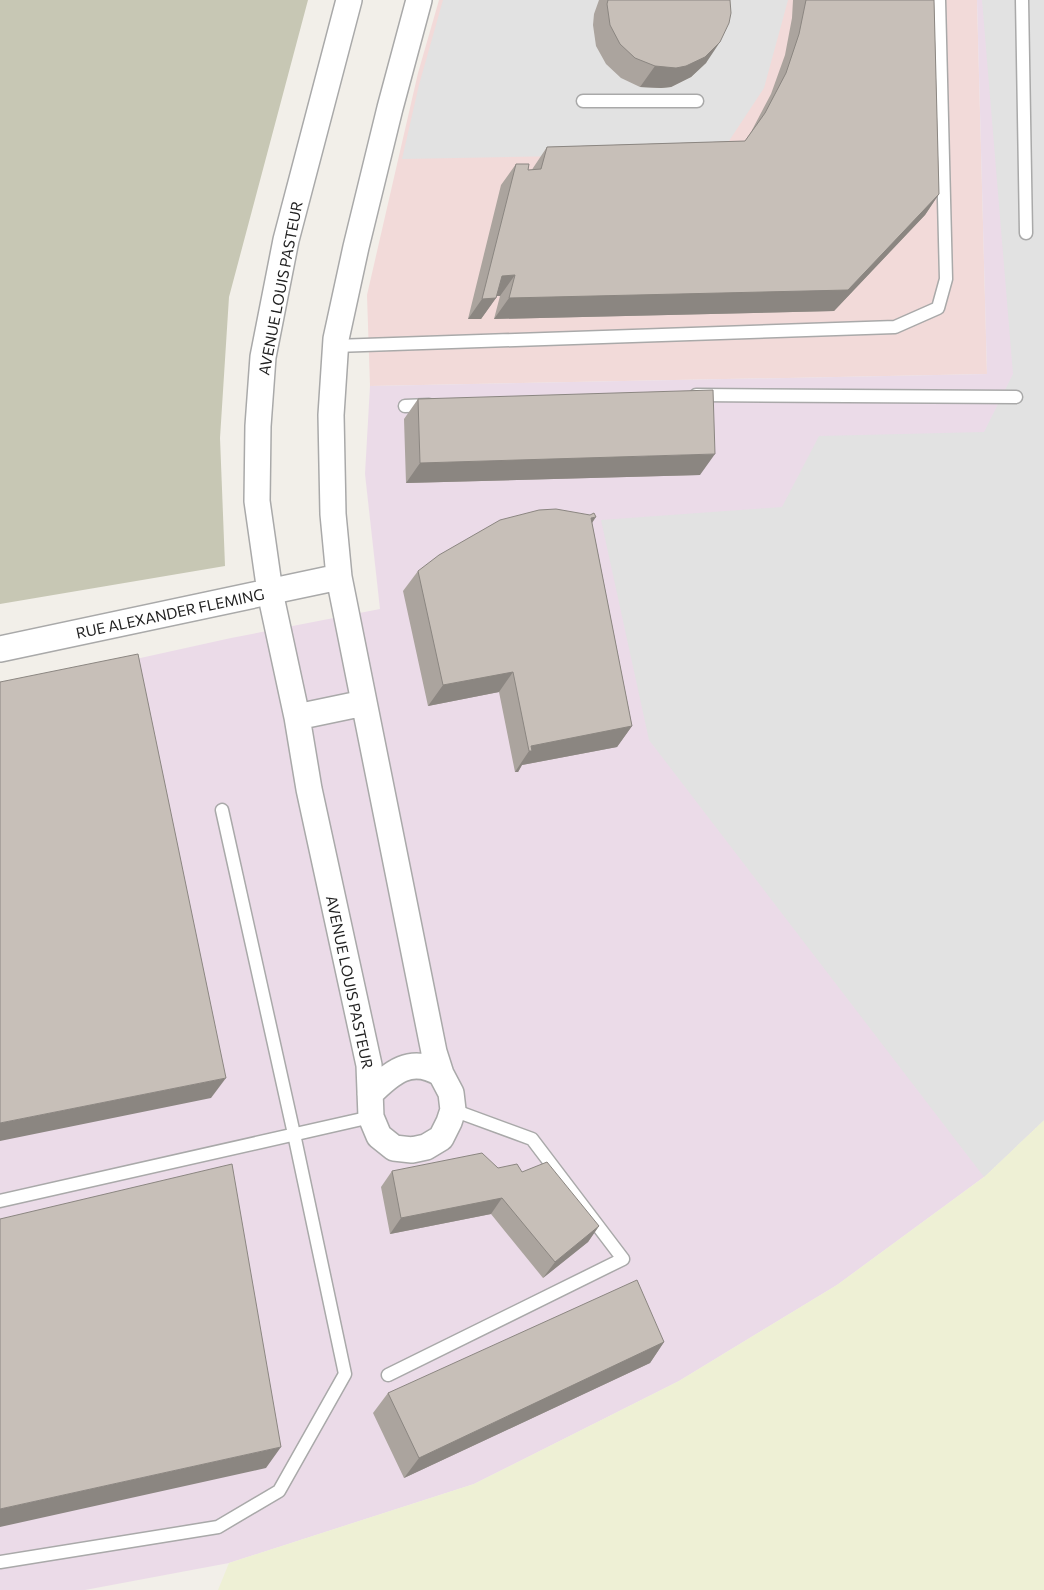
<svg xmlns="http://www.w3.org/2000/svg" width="1044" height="1590" viewBox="0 0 1044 1590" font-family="Commissioner,sans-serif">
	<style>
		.commercial { fill: #f2dad9 }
		.industrial { fill: #ebdbe8 }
		.construction { fill: #c7c7b4 }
		.farmland { fill: #eef0d5 }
		.parking { fill: #e2e2e2 }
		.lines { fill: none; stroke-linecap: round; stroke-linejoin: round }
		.service-casing { stroke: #a9a9a9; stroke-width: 15 }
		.minor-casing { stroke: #a9a9a9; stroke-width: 28 }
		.service { stroke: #fff; stroke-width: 12 }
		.minor { stroke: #fff; stroke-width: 25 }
		.wall { fill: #aba49e }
		.shaded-wall { fill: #8b8681 }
		.building { fill: #c7bfb8; stroke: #8b8681 }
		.labels { text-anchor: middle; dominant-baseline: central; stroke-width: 4; stroke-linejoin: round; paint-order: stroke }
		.street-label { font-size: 15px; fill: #222; stroke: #fff }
	</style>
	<rect width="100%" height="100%" fill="#f2efe9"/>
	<!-- commercial -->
	<path class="commercial" d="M439,0H977L987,374L370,386L367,295L418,73Z"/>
	<!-- industrial -->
	<path class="industrial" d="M977,0H1044V1120L984,1177L837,1285L679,1381L474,1484L229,1563L85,1590H0V689L231,638L380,609L365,474L370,386L987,374Z"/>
	<!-- construction -->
	<path class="construction" d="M0,0H308L229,297L220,438L225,566L0,604Z"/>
	<!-- farmland -->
	<path class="farmland" d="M1044,1120V1590H218L229,1563L474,1484L679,1381L837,1285L984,1177Z"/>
	<!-- parking -->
	<path class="parking" d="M443,0H788L764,88L721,153L402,159L419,85Z
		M982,0H1044V1120L984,1177L649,740L601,520L782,507L819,436L984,432L1013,374Z"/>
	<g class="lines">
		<!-- service casing -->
		<g class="service-casing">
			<path id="service" d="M1022,0L1026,233
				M583,101H697
				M335,346L895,327L938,308L946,279L939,0
				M696,395L1016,397
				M405,406L429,405
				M0,1201L371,1117
				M388,1375L623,1259L532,1139L453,1110
				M0,1562L218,1527L279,1491L345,1374L294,1134L222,810"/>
		</g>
		<!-- minor casing -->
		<g class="minor-casing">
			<path id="minor" d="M349,0L286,240L263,357L258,426L257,501L270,592L297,717L309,789L369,1065L371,1117L379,1136L394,1148L412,1150L426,1147L441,1138L449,1122L453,1110L451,1093L441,1074L434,1052L339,577L333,514L331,415L336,339L356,247L390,108L419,0
				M0,649L339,577
				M297,717L364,703
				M370,1094C391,1073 411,1055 441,1074"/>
		</g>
		<!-- service -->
		<use href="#service" class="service"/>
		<!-- minor -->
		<use href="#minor" class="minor"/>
	</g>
	<!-- wall -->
	<path class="wall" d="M599,0H730L706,63L691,77L671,87L661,88L640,87L621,78L606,64L596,46L593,25L594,14Z
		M793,0H934L939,194L925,215L834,311L494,319L500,296H496V298L481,319H468L501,185L516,164L528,170H532L533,168L547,147L745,141L751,132L771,94L785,55L792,18Z
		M418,399L700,475L406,483L404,419Z
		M592,523L632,726L617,747L522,765L518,772H515L499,692L428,706L403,591L418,571Z
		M498,1168L522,1172L599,1226L588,1242L543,1278L491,1214L390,1234L381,1187L392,1171Z
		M664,1342L650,1363L404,1478L373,1413L388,1393Z"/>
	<!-- shaded-wall -->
	<path class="shaded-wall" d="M720,42L706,63L691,77L671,87L661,88L640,87L655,66Z
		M939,194L925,215L834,311L494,319L509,298Z
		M515,275L500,296H487L502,276Z
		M496,298L481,319H468L482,299Z
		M715,454L700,475L406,483L420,463Z
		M596,517L582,538L591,518Z
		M513,672L499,692L428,706L443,685Z
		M632,726L617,747L522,765L518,772H515L529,751L531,746Z
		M226,1078L211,1098L0,1141V1123Z
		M502,1198L491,1214L390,1234L401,1218Z
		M599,1226L588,1242L543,1278L555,1262Z
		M664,1342L650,1363L404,1478L419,1458Z
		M281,1447L266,1468L0,1527V1509Z"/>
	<!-- building -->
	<path class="building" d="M608,0H730L731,13L729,23L720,42L705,57L686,66L676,68L655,66L635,58L620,44L610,25L607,4Z
		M806,0H934L939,194L848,290L509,298L515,275L502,276L496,298L482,299L516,164H529L528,170L541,169L547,147L745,141L765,113L786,73L799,34Z
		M713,390L715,454L420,463L418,399Z
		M556,509L590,515L594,513L596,517L591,518L632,726L531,746L532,751H529L513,672L443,685L418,571L439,555L500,520L539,510Z
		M138,654L226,1078L0,1123V682Z
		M482,1153L498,1168L517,1164L522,1172L547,1162L599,1226L555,1262L502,1198L401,1218L392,1171Z
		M232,1164L281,1447L0,1509V1219Z
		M637,1280L664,1342L419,1458L388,1393Z"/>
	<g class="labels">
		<!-- street labels -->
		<g class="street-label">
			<text transform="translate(280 288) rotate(-79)">AVENUE LOUIS PASTEUR</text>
			<text transform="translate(170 613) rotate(-12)">RUE ALEXANDER FLEMING</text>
			<text transform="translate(350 982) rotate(78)">AVENUE LOUIS PASTEUR</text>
		</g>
	</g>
</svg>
